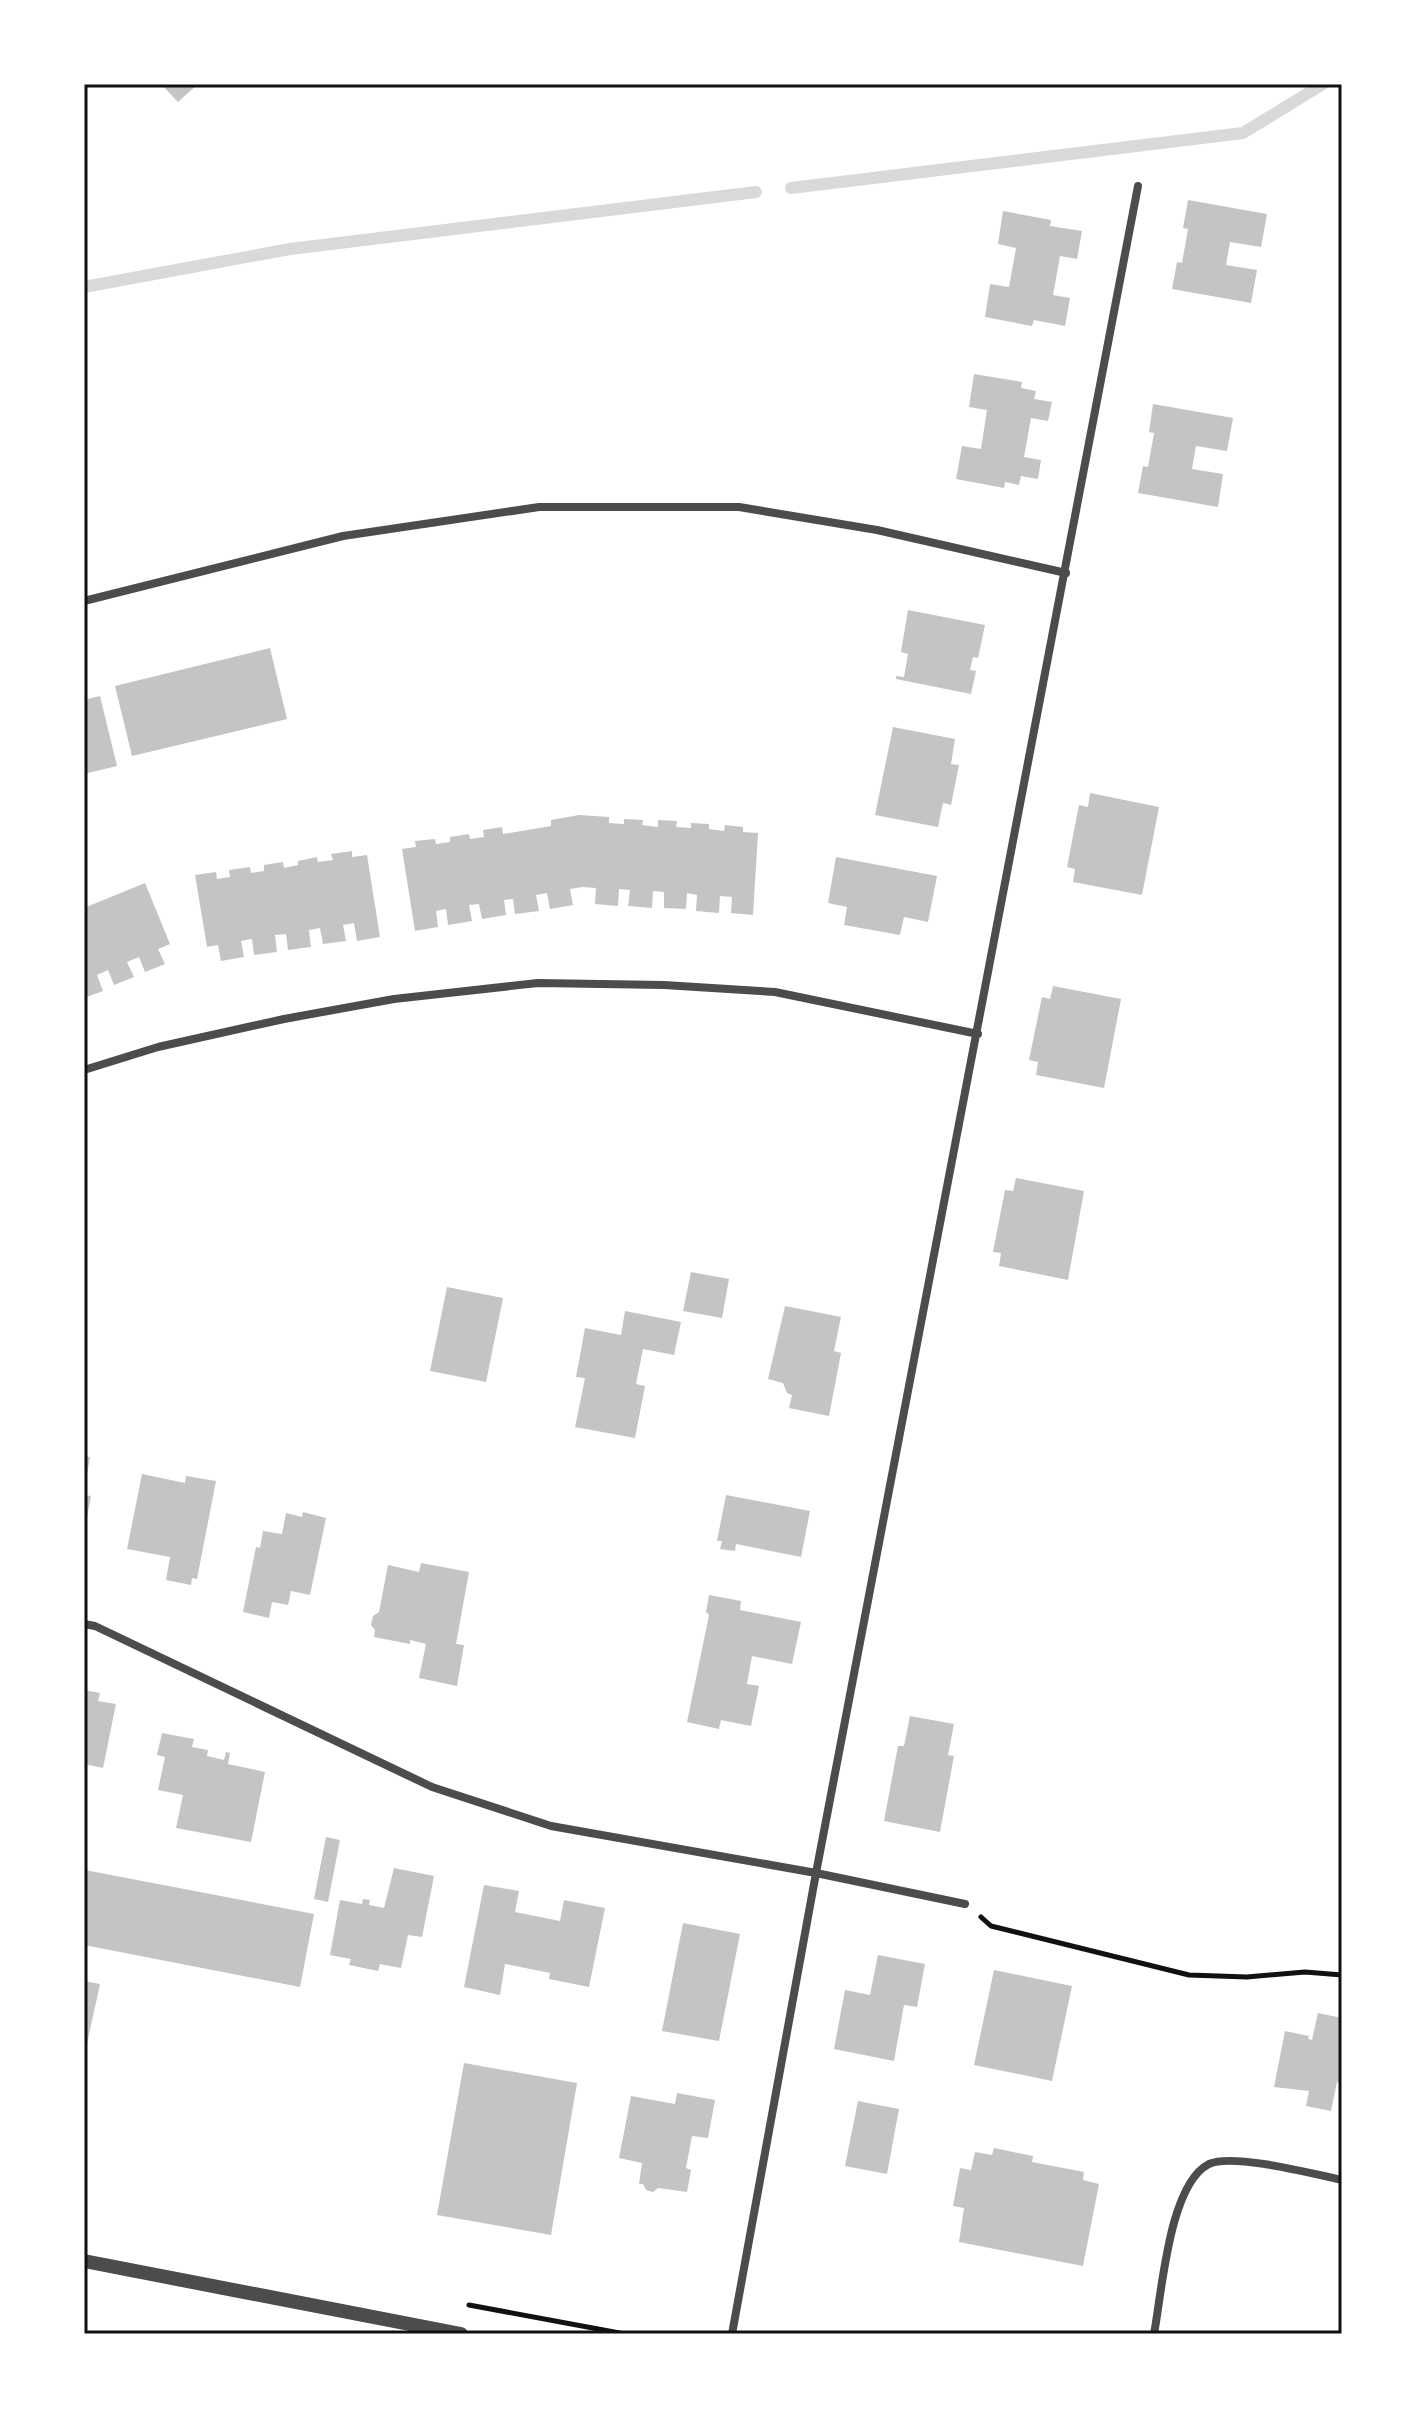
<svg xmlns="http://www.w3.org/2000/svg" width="1426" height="2418" viewBox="0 0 1426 2418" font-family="Signika,sans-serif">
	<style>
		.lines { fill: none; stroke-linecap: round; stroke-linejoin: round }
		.stream { stroke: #d9d9d9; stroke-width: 12 }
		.building { fill: #c4c4c4 }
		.path { stroke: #111; stroke-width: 5 }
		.minor { stroke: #4c4c4c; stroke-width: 8 }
		.tertiary { stroke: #4c4c4c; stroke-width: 14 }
		.neatline { fill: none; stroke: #111; stroke-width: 3 }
	</style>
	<rect width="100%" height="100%" fill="#fff"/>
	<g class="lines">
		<!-- stream -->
		<path class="stream" d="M791,188L1243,133L1323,84
			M84,287L290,249L756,192"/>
	</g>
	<!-- building -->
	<path class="building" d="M161,84H198L178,102Z
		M1188,200L1267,214L1261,247L1230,242L1226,265L1257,270L1251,303L1172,289L1177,262L1182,263L1188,229L1183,228Z
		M1003,211L1051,220L1050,226L1082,231L1077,259L1060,256L1053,295L1070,298L1065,326L1034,320L1032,326L985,317L990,284L1009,287L1016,248L998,244Z
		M974,374L1022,382L1021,388L1036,391L1034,399L1052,402L1048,421L1031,418L1024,457L1041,460L1038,479L1021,476L1019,485L1005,482L1004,488L956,479L962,446L981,449L987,410L969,407Z
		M1153,404L1233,418L1227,451L1196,446L1192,469L1223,474L1218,507L1138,493L1143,466L1148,467L1154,433L1149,432Z
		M908,610L985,625L978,658L973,657L970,670L976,671L971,694L896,679V676L904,677L908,654L901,652Z
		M270,648L287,719L132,756L115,686Z
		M100,696L117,766L84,774V700Z
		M893,727L955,739L951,764L959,765L951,805L943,803L938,827L875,815Z
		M1090,793L1159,807L1142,895L1073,882L1075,869L1067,867L1079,805L1088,807Z
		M579,815L609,817V823L624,824V819L643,820L642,825L658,827V820L677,821L676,827L691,828V823L709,824V829L724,831L725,825L743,827V832L758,833L753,915L731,913L732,897L720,896L719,913L696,911L697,895L687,893L686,909L664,908V892L653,891L652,908L628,906L630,890L619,889L618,906L595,904L596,888L583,887L570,889L573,905L550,909L547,893L536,895L539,911L515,914L513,899L504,900L506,915L482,919L479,904L469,905L472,921L448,925L446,909L436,911L438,927L415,931L402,849L416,847L415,841L435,839L436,844L450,842V837L469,834L470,839L484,837L483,830L502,827L503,834L551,826V820Z
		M352,851V857L367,855L380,937L357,941L354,923L343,925L346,941L323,944L320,928L309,930L311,947L288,950L286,934L275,935L277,952L254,955L252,939L241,941L244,957L221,961L218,945L207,947L195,875L216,872L217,879L230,877L229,870L250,867L251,873L264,871V865L283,862L284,868L298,865V861L317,857L318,862L333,860L331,854Z
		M836,857L937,876L928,922L904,917L900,935L844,925L847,907L828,903Z
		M145,883L170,944L158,949L165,964L145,972L139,957L127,962L134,977L114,985L108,970L97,975L103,991L84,998V908Z
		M1053,986L1121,999L1104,1088L1036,1075L1038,1062L1029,1060L1042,997L1050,999Z
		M1016,1178L1084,1191L1068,1280L999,1266L1001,1253L993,1252L1005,1190L1013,1191Z
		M691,1272L729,1279L722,1318L683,1311Z
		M447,1287L503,1298L486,1382L430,1371Z
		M785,1306L841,1317L834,1351L841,1353L829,1416L789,1408L792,1395L787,1393L783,1383L768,1379Z
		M625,1311L681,1322L674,1355L643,1349L636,1384L645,1386L635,1438L575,1427L585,1378L576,1377L585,1328L621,1335Z
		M84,1456L90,1457L86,1480H84Z
		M142,1474L185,1483L186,1476L216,1481L197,1579L192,1578L191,1585L166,1580L170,1557L127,1549Z
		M84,1495L91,1496L85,1528L84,1527Z
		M726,1495L810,1511L801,1557L736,1544L735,1551L720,1549L722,1541H717Z
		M303,1512L326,1518L310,1595L291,1591L288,1605L272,1602L269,1618L243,1612L256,1547L260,1548L263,1531L282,1534L286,1513L302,1517Z
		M421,1563L469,1572L456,1644L464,1645L457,1686L419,1678L426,1644L410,1640V1644L374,1637L375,1630L371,1625L373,1616L379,1612L388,1565L419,1572Z
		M709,1595L741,1601L740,1610L801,1622L792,1664L752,1656L747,1684L759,1686L751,1726L721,1720L719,1729L687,1722L709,1615L706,1612Z
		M84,1690L100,1693L98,1701L116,1704L103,1768L84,1764Z
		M910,1716L954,1724L948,1755L954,1756L940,1832L884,1821L898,1746H904Z
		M162,1733L194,1739L192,1747L208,1750L207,1756L224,1760L226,1752L230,1753L228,1764L265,1772L251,1842L176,1828L183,1795L158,1790L165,1757L157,1755Z
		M326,1837L340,1840L328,1902L314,1899Z
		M394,1868L434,1876L422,1937L408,1935L401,1968L380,1964L378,1971L349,1965L351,1959L330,1955L340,1900L362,1904L363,1899L370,1900L369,1905L384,1908Z
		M85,1870L314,1914L300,1987L84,1945Z
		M484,1885L519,1891L515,1912L560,1921L564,1900L605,1908L589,1987L549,1979L550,1973L505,1964L500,1995L464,1987Z
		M683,1923L740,1934L719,2041L662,2031Z
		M878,1955L925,1964L917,2007L904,2005L894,2061L834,2049L845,1990L870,1995Z
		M994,1970L1072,1986L1052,2081L974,2065Z
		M84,1981L100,1984L85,2053H84Z
		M1318,2013L1342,2018V2083L1337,2082L1331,2111L1306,2106L1309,2091L1274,2087L1285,2031L1309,2036L1308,2039L1312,2040Z
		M464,2063L577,2083L551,2235L437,2215Z
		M677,2093L715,2100L708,2138L692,2136L686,2168L691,2170L687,2192L658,2188L653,2192L646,2190L643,2184H639L642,2163L619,2158L631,2096L675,2104Z
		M858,2101L899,2109L887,2174L845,2166Z
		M994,2148L1033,2156L1032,2162L1084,2172L1083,2180L1099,2184L1083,2266L959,2242L964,2208L953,2206L960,2168L971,2170L975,2152L992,2155Z"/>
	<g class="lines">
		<!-- path -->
		<path class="path" d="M981,1917L991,1926L1189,1975L1247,1977L1305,1972L1342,1975
			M469,2305L625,2334"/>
		<!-- minor -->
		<path class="minor" d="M84,601L343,536L539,507H739L877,530L1066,573
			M84,1070L158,1047L284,1019L394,999L538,983L664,985L775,992L978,1034
			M84,1624L95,1626L432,1787L551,1826L816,1873L965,1904
			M732,2334L816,1873L1138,186
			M1154,2334C1162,2292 1169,2184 1209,2164C1233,2153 1314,2174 1342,2180"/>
		<!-- tertiary -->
		<path class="tertiary" d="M84,2261L461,2334"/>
	</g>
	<!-- border -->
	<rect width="1426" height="2418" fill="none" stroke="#ffffff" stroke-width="172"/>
	<rect x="86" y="86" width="1254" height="2246" class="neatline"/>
</svg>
